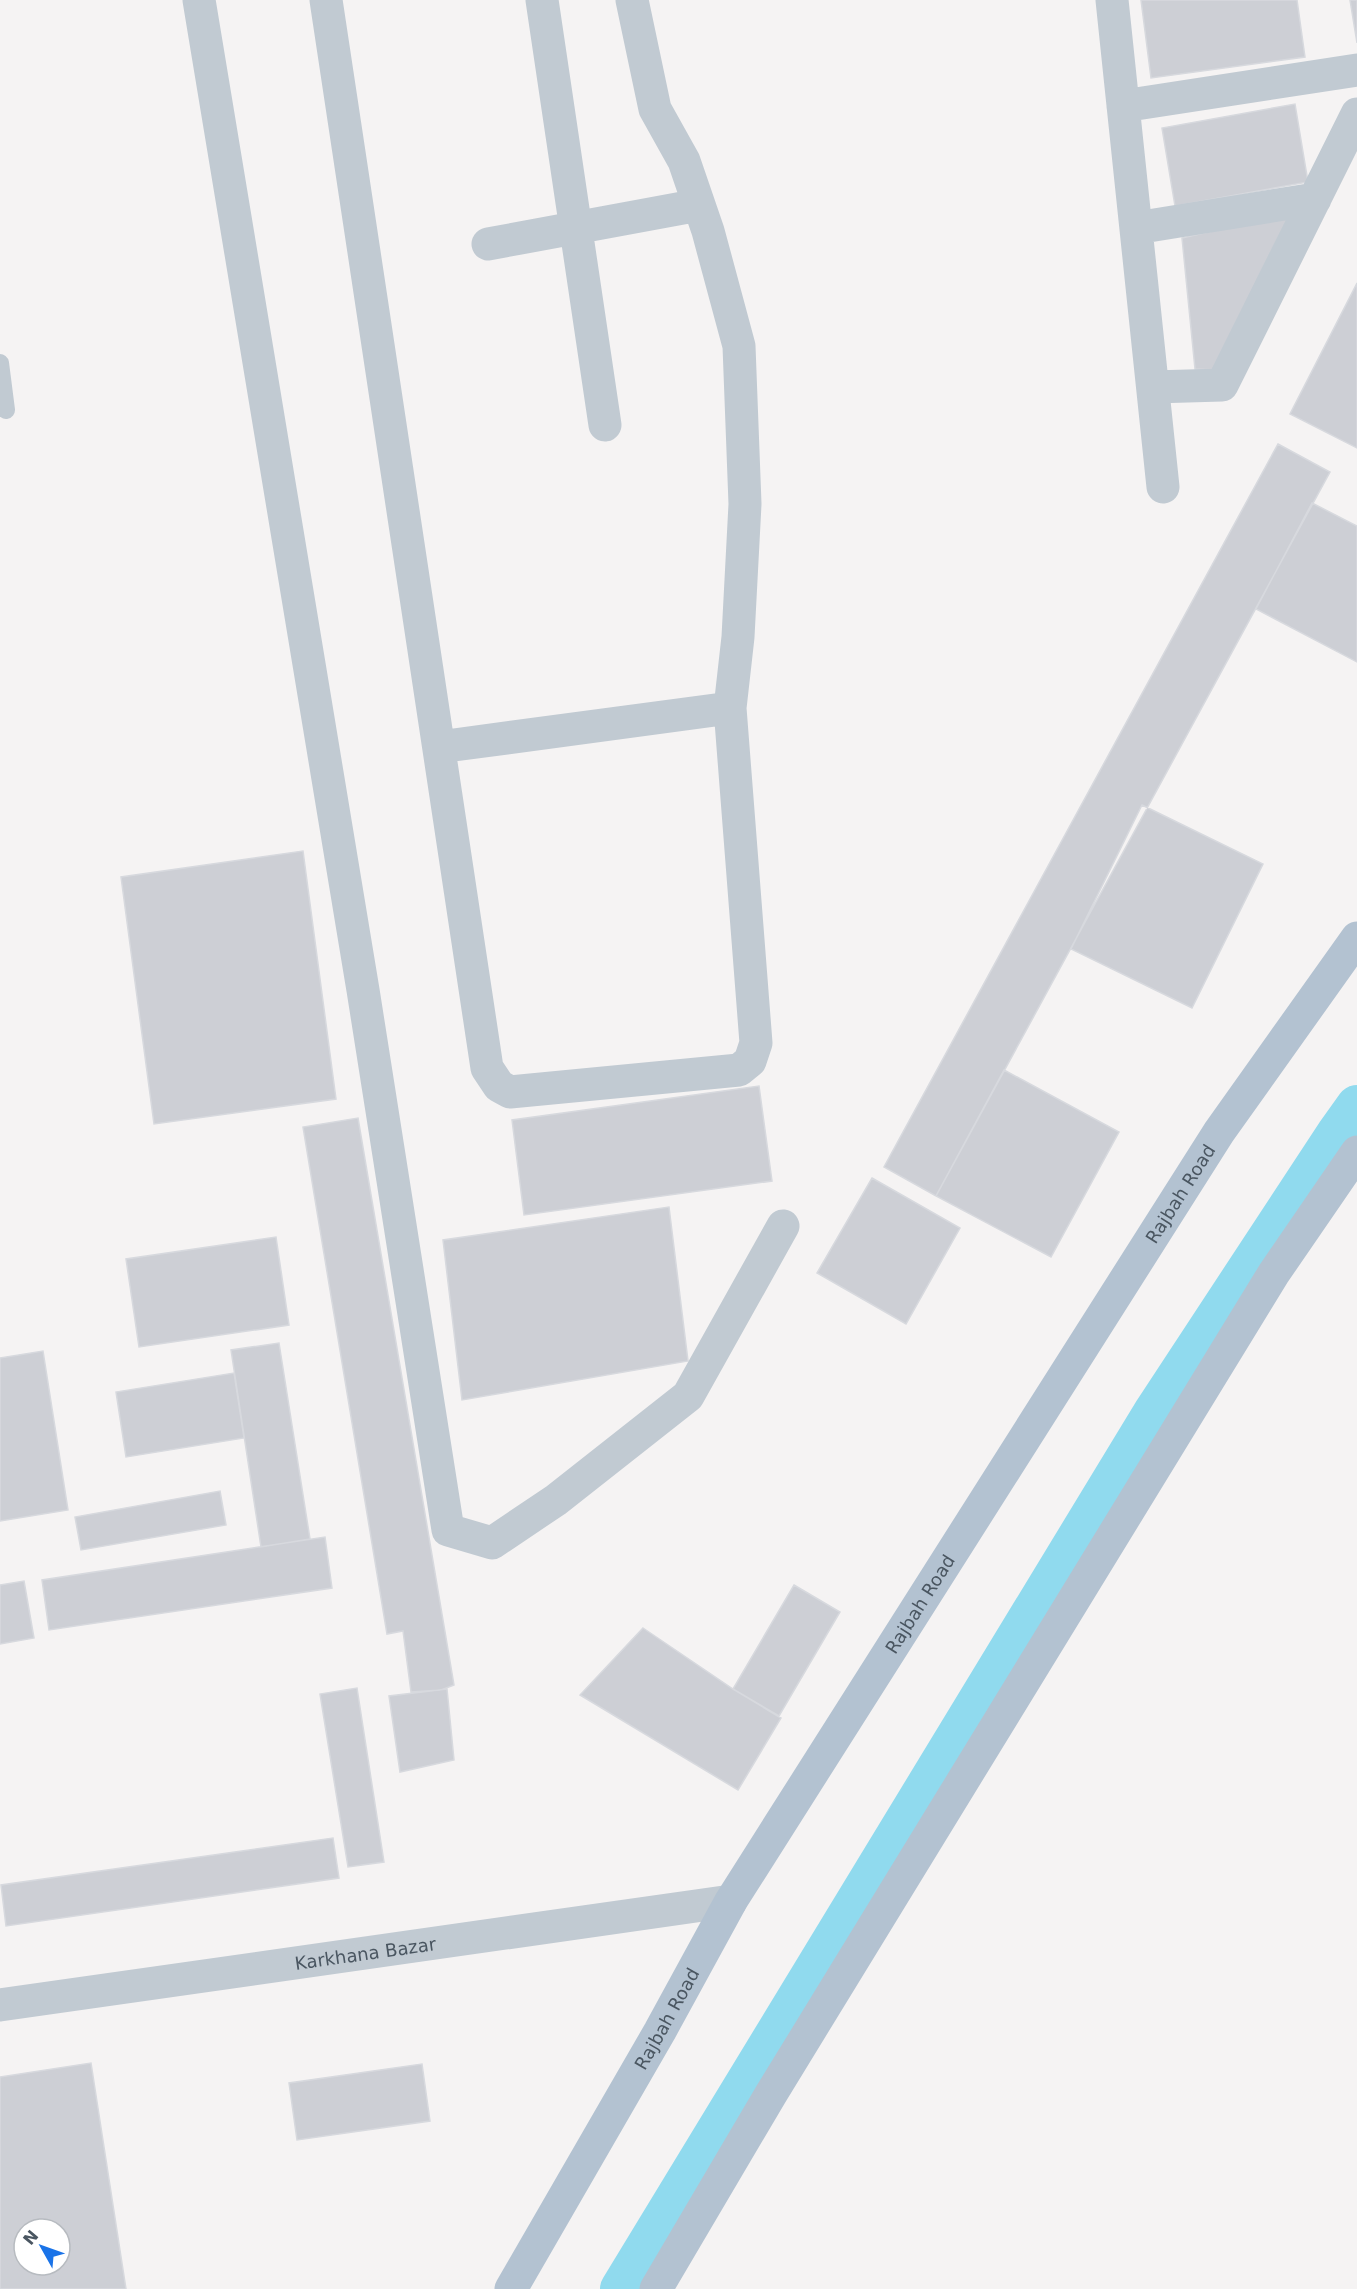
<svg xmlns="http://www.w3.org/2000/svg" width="1357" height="2289" viewBox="0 0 1357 2289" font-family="'DejaVu Sans',sans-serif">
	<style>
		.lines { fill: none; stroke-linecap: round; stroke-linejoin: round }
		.canal { stroke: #90daee; stroke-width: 42 }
		.building { fill: #cdcfd5; stroke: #d7d9de; stroke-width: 1.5; fill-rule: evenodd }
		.service { stroke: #c1cad2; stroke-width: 18 }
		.minor { stroke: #c1cad2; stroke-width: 33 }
		.tertiary { stroke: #c1cad2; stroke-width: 33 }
		.primary { stroke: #b3c2d1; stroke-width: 33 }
		.labels { text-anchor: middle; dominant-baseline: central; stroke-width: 6; stroke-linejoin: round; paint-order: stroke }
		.street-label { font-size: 18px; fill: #4a5661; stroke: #fff }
	</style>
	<rect width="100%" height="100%" fill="#f5f3f3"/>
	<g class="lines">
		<!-- canal -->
		<path class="canal" d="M621,2289L1155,1411L1337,1134L1357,1106"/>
	</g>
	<!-- building -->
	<path class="building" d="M1141,0H1297L1305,57L1151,78Z
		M1350,0H1357V43Z
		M1295,104L1308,182L1175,206L1162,128Z
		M1291,213L1214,370L1195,369L1182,238Z
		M1357,283V448L1290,414Z
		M1278,444L1330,472L936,1196L884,1167Z
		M1312,503L1357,526V662L1256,609Z
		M1142,805L1263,864L1192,1008L1071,949Z
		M303,851L336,1099L154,1124L121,877Z
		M1004,1070L1119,1132L1051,1257L936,1196Z
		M759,1086L772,1181L524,1215L512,1120Z
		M358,1118L454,1685L441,1690L411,1692L403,1631L387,1634L303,1127Z
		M872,1178L960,1228L906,1324L817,1273Z
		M669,1207L688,1361L462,1400L443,1240Z
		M276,1237L289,1325L139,1347L126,1259Z
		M279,1343L310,1539L261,1547L231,1350Z
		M43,1351L68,1510L0,1521V1358Z
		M234,1373L244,1438L126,1457L116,1392Z
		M220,1491L226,1525L81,1550L75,1517Z
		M325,1537L332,1588L49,1630L42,1580Z
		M24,1581L34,1638L0,1644V1585Z
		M794,1585L840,1612L779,1716L733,1689Z
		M643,1628L733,1689L781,1718L738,1790L580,1695Z
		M357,1688L384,1862L348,1867L320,1694Z
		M447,1689L454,1760L400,1772L389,1696Z
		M333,1838L339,1878L6,1926L1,1885Z
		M91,2063L126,2289H0V2077ZM24,2229H60V2265H24Z
		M422,2064L430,2121L297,2140L289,2083Z"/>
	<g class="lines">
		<!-- service -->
		<path class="service" d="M0,363L6,410"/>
		<!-- minor -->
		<path class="minor" d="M199,0L363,990L448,1530L492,1543L556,1500L688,1396L783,1226
			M326,0L487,1068L499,1086L510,1092L739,1070L750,1061L756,1043L730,708L738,637L745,504L739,346L708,231L684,161L655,109L632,0
			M542,0L605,425
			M1112,0L1163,487
			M1123,106L1357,70
			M1136,228L1315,199
			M488,244L699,205
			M1153,387L1222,385L1357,114
			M439,747L730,708"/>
		<!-- tertiary -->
		<path class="tertiary" id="s1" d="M0,2005L731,1901"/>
		<!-- primary -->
		<g class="primary">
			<path id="s2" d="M511,2289L660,2031L731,1901L1219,1132L1357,938"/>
			<path d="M656,2289L771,2094L1274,1273L1357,1152"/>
		</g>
	</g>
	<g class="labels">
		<!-- street labels -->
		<g class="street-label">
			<text stroke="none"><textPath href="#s2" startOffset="1284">Rajbah Road</textPath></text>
			<text stroke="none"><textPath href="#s2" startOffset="798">Rajbah Road</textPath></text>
			<text stroke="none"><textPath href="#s1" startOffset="369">Karkhana Bazar</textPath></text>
			<text stroke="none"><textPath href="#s2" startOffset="312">Rajbah Road</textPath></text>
		</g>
	</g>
	<!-- north arrow -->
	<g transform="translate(42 2247) rotate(310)"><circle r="28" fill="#ffffff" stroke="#b7bbc0" stroke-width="1.5"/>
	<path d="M0-4.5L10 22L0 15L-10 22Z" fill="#1a73e8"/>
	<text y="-9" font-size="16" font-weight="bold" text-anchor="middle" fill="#4a5661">N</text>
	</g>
</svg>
